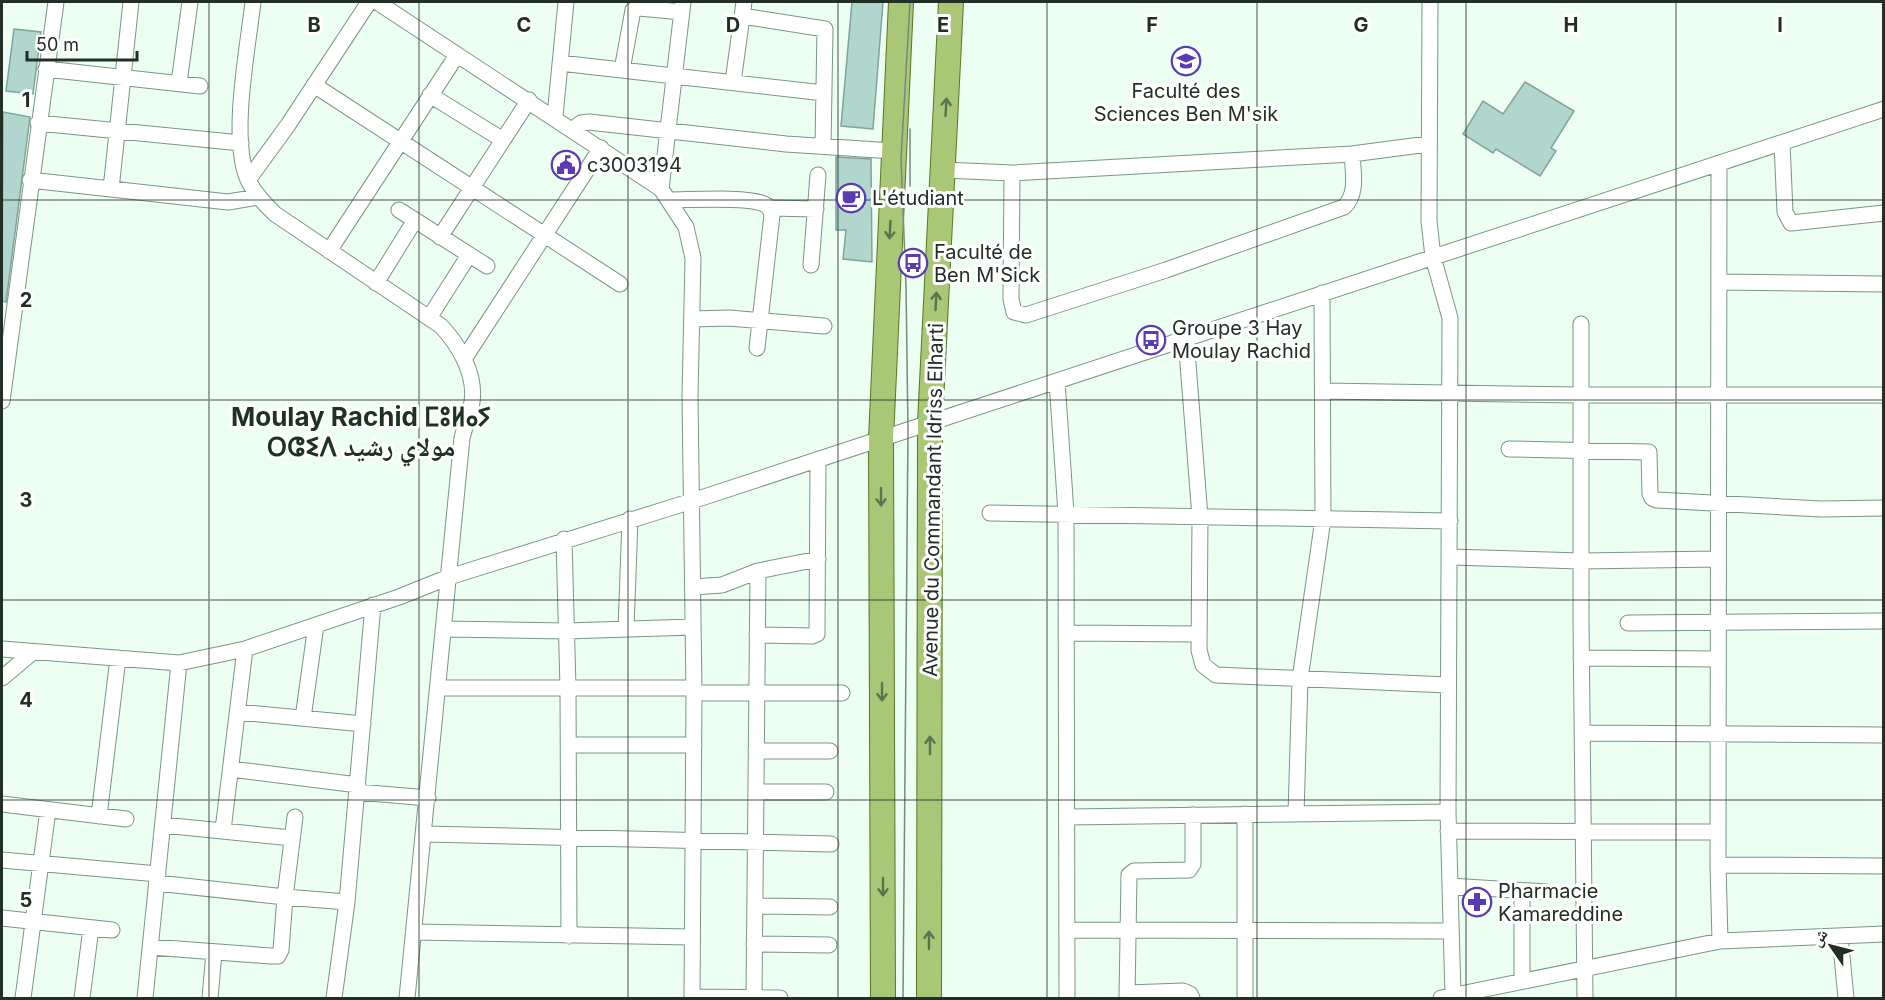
<svg xmlns="http://www.w3.org/2000/svg" width="1885" height="1000" viewBox="0 0 1885 1000" font-family="Inter,'Noto Naskh Arabic','Noto Sans Tifinagh',sans-serif">
	<style>
		.building { fill: #b0d6ce; stroke: #80a49d; stroke-width: 1.5 }
		.lines { fill: none; stroke-linecap: round; stroke-linejoin: round }
		.minor-casing { stroke: #7b9683; stroke-width: 17 }
		.primary-casing { stroke: #567820; stroke-width: 26 }
		.minor { stroke: #fff; stroke-width: 15 }
		.primary { stroke: #aac677; stroke-width: 24 }
		.tram { stroke: #7a887f; stroke-width: 1.5 }
		.oneway { stroke: #60724b }
		.grid { fill: none; stroke: #232e27; stroke-width: 1.5; stroke-opacity: 0.55 }
		.labels { text-anchor: middle; dominant-baseline: central; stroke-width: 6; stroke-linejoin: round; paint-order: stroke }
		.poi-label { font-size: 20px; fill: #232e27; stroke: #fff; text-anchor: start }
		.street-label { font-size: 20px; fill: #232e27; stroke: #fff }
		.district-label { font-size: 26px; font-weight: bold; fill: #1c3324; stroke: #fff }
		.grid-label { font-size: 20px; text-anchor: middle; font-weight: bold; fill: #232e27; stroke: #fff; stroke-width: 6; stroke-linejoin: round; paint-order: stroke }
	</style>
	<rect width="100%" height="100%" fill="#edfef2"/>
	<!-- building -->
	<path class="building" d="M852,2H883L873,129L841,126Z
		M14,29L41,32L33,94L6,91Z
		M1525,82L1574,111L1551,148L1556,151L1540,176L1496,149L1493,153L1463,134L1483,101L1503,114Z
		M3,112L30,117L6,302L2,301Z
		M836,157L871,159L872,262L843,259L846,230H836Z"/>
	<g class="lines">
		<!-- minor casing -->
		<g class="minor-casing">
			<path id="minor" d="M253,2C248,48 229,141 249,182C256,195 265,204 275,214L441,326C459,345 476,374 472,402C470,414 465,426 462,438L407,998
				M377,2L661,189L686,227L693,258L690,396L694,693L692,998
				M1430,2L1429,221L1433,257L1450,318L1448,812L1453,996
				M742,16L825,29L823,146
				M560,63L824,93
				M46,69L200,86
				M622,70L633,10L639,8L682,12
				M733,82L744,2
				M179,83L190,2
				M314,85L620,284
				M430,95L503,140
				M555,116L566,2
				M38,123L241,143
				M573,129L581,123L589,122L786,144L893,151
				M1782,143L1785,212L1791,223L1884,213
				M1719,163L1718,865L1720,941
				M943,170L1012,173L1352,154L1428,144
				M1012,173L1011,299L1014,312L1026,315L1166,270L1344,207C1358,194 1353,172 1352,154
				M30,180L228,202L258,197
				M248,180L288,125L369,2
				M111,189L131,2
				M661,189L683,2
				M669,200C691,200 747,196 764,204C769,206 771,210 772,215L757,348
				M770,208L816,209
				M399,210L487,266
				M440,237L529,100
				M329,251L457,55
				M811,265L818,175
				M1719,282L1884,284
				M376,283L415,220
				M429,318L469,255
				M692,319L729,318L824,326
				M1581,324V621L1585,998
				M1186,338L1200,517L1199,650L1203,665L1216,675L1448,685
				M464,359L601,148
				M1057,381L1066,513L1067,998
				M1323,391L1580,395H1884
				M2,401L56,2
				M1509,449L1649,452L1650,494L1652,498L1657,500L1821,509L1884,508
				M990,513L1450,521
				M564,539L568,688L569,936
				M1450,557L1580,561L1718,559
				M693,587L722,585L758,571L818,559
				M1628,623L1884,621
				M444,629L566,631L693,627
				M626,629L630,519
				M1066,633L1199,634
				M757,635L812,636L817,634L818,460
				M2,649L179,663L245,649L399,597L449,577L692,501L1884,109
				M1581,658L1718,659
				M2,678L33,652
				M438,688H694
				M694,693H842
				M238,712L363,724
				M303,718L316,625
				M1582,733L1884,735
				M569,745H694
				M756,751H830
				M231,769L358,785
				M358,792L428,798
				M756,792H826
				M2,804L126,819
				M1296,814L1300,679L1323,519L1322,293
				M99,816L118,658
				M295,817L285,897L347,902
				M1068,817L1448,812
				M163,825L292,838
				M223,830L245,649
				M1448,831L1718,832
				M425,834L831,844
				M2,860L158,874
				M1718,865L1884,866
				M1450,886L1546,892
				M1522,891V981
				M755,906L830,907
				M2,918L112,930
				M1067,930L1450,931
				M415,932L692,937
				M1840,936L1846,998
				M754,944L829,945
				M151,947L271,956H278L281,950L285,897L157,883
				M1128,993L1183,991L1190,994L1192,998
				M692,997L780,998
				M23,998L48,810
				M82,998L91,928
				M145,998L179,663
				M210,998L214,952
				M334,998L347,902L373,605
				M754,998L758,571
				M1127,998L1129,875L1134,871L1189,870L1193,864V815
				M1245,998V814
				M1441,998L1720,941L1884,934"/>
		</g>
		<!-- primary casing -->
		<g class="primary-casing">
			<path id="primary" d="M883,998L881,439L901,2
				M929,998L930,423L951,2"/>
		</g>
		<!-- minor -->
		<use href="#minor" class="minor"/>
		<!-- primary -->
		<use href="#primary" class="primary"/>
		<!-- tram -->
		<path class="tram" d="M910,186V129
			M903,998L908,430L906,286L901,159L910,2"/>
	</g>
	<!-- one-way arrows -->
	<defs><path id="oneway-shaft" d="M-6 0H5M1.5-3L5.5 0L1.5 3" fill="none" stroke-width="1.6" stroke-linecap="round" stroke-linejoin="round" transform="scale(1.5)"/></defs>
	<g class="oneway">
		<use href="#oneway-shaft" transform="translate(946 107) rotate(-87)"/>
		<use href="#oneway-shaft" transform="translate(890 230) rotate(93)"/>
		<use href="#oneway-shaft" transform="translate(936 301) rotate(-87)"/>
		<use href="#oneway-shaft" transform="translate(881 497) rotate(90)"/>
		<use href="#oneway-shaft" transform="translate(882 692) rotate(90)"/>
		<use href="#oneway-shaft" transform="translate(930 745) rotate(-90)"/>
		<use href="#oneway-shaft" transform="translate(883 887) rotate(90)"/>
		<use href="#oneway-shaft" transform="translate(929 940) rotate(-90)"/>
	</g>
	<!-- grid -->
	<path class="grid" d="M209,2V998M419,2V998M628,2V998M838,2V998M1047,2V998M1257,2V998M1466,2V998M1676,2V998M2,200H1884M2,400H1884M2,600H1884M2,800H1884"/>
	<!-- icons -->
	<defs>
		<g id="university-ring" transform="scale(1.5)"><circle r="9.5" fill="#fff" stroke="#593cb4" stroke-width="1.5"/><path d="M0-5L7-2L0 1L-7-2ZM-4 1L0 2.5L4 1V4Q0 6-4 4Z" fill="#593cb4"/></g>
		<g id="civic-ring" transform="scale(1.5)"><circle r="9.5" fill="#fff" stroke="#593cb4" stroke-width="1.5"/><path d="M-.6-6.5H3V-4.5H.6V-3L4-1V1h2V6H-6V1h2V-1L-.6-3ZM-1.2 2.5V6h2.4V2.5Z" fill="#593cb4"/></g>
		<g id="cafe-ring" transform="scale(1.5)"><circle r="9.5" fill="#fff" stroke="#593cb4" stroke-width="1.5"/><path d="M-5.5-4.5H6V0H3Q3 3.5 0 3.5H-2.5Q-5.5 3.5-5.5 0ZM3-3.2v2h1.7v-2ZM-6 4.5H4V6H-6Z" fill="#593cb4"/></g>
		<g id="bus-ring" transform="scale(1.5)"><circle r="9.5" fill="#fff" stroke="#593cb4" stroke-width="1.5"/><path d="M-5-6H5V4H4V6H2V4H-2V6H-4V4H-5ZM-3.5-4V0h7V-4ZM-3.5 1.2v1.5H-2V1.2ZM2 1.2v1.5H3.5V1.2Z" fill="#593cb4"/></g>
		<g id="pharmacy-ring" transform="scale(1.5)"><circle r="9.5" fill="#fff" stroke="#593cb4" stroke-width="1.5"/><path d="M-2-6h4v4h4v4h-4v4h-4v-4h-4v-4h4Z" fill="#593cb4"/></g>
	</defs>
	<g fill-rule="evenodd">
		<use href="#university-ring" x="1186" y="61"/>
		<use href="#civic-ring" x="566" y="165"/>
		<use href="#cafe-ring" x="851" y="198"/>
		<use href="#bus-ring" x="913" y="263"/>
		<use href="#bus-ring" x="1151" y="340"/>
		<use href="#pharmacy-ring" x="1477" y="902"/>
	</g>
	<g class="labels">
		<!-- poi labels -->
		<g class="poi-label">
			<text x="1186" y="91" text-anchor="middle">Faculté des<tspan x="1186" dy="23">Sciences Ben M'sik</tspan></text>
			<text x="587" y="165">c3003194</text>
			<text x="872" y="198">L'étudiant</text>
			<text x="934" y="252">Faculté de<tspan x="934" dy="23">Ben M'Sick</tspan></text>
			<text x="1172" y="328">Groupe 3 Hay<tspan x="1172" dy="23">Moulay Rachid</tspan></text>
			<text x="1498" y="891">Pharmacie<tspan x="1498" dy="23">Kamareddine</tspan></text>
		</g>
		<!-- street labels -->
		<g class="street-label">
			<text transform="translate(933 500) rotate(-89)">Avenue du Commandant Idriss Elharti</text>
		</g>
		<!-- district labels -->
		<g class="district-label">
			<text x="361" y="416">Moulay Rachid ⵎⵓⵍⴰⵢ<tspan x="361" dy="30">ⵔⵛⵉⴷ مولاي رشيد</tspan></text>
		</g>
	</g>
	<g class="grid-label">
		<text x="314" y="32">B</text>
		<text x="524" y="32">C</text>
		<text x="733" y="32">D</text>
		<text x="943" y="32">E</text>
		<text x="1152" y="32">F</text>
		<text x="1361" y="32">G</text>
		<text x="1571" y="32">H</text>
		<text x="1780" y="32">I</text>
		<text x="26" y="107">1</text>
		<text x="26" y="307">2</text>
		<text x="26" y="507">3</text>
		<text x="26" y="707">4</text>
		<text x="26" y="907">5</text>
	</g>
	<!-- border -->
	<rect width="1885" height="1000" fill="none" stroke="#232e27" stroke-width="6"/>
	<!-- north arrow -->
	<g transform="translate(1831 946) rotate(305)" stroke="#ffffff" stroke-width="4.5" paint-order="stroke">
	<path d="M0-4.5L10 22L0 15L-10 22Z" fill="#232e27"/>
	<text y="-9" font-size="16" font-weight="bold" text-anchor="middle" fill="#232e27">ش</text>
	</g>
	<!-- scale -->
	<path d="M27 51v9h110v-9" fill="none" stroke="#232e27" stroke-width="3"/>
	<text x="36" y="51" font-size="18" fill="#232e27" stroke="#ffffff" stroke-width="4.5" paint-order="stroke">50 m</text>
</svg>
